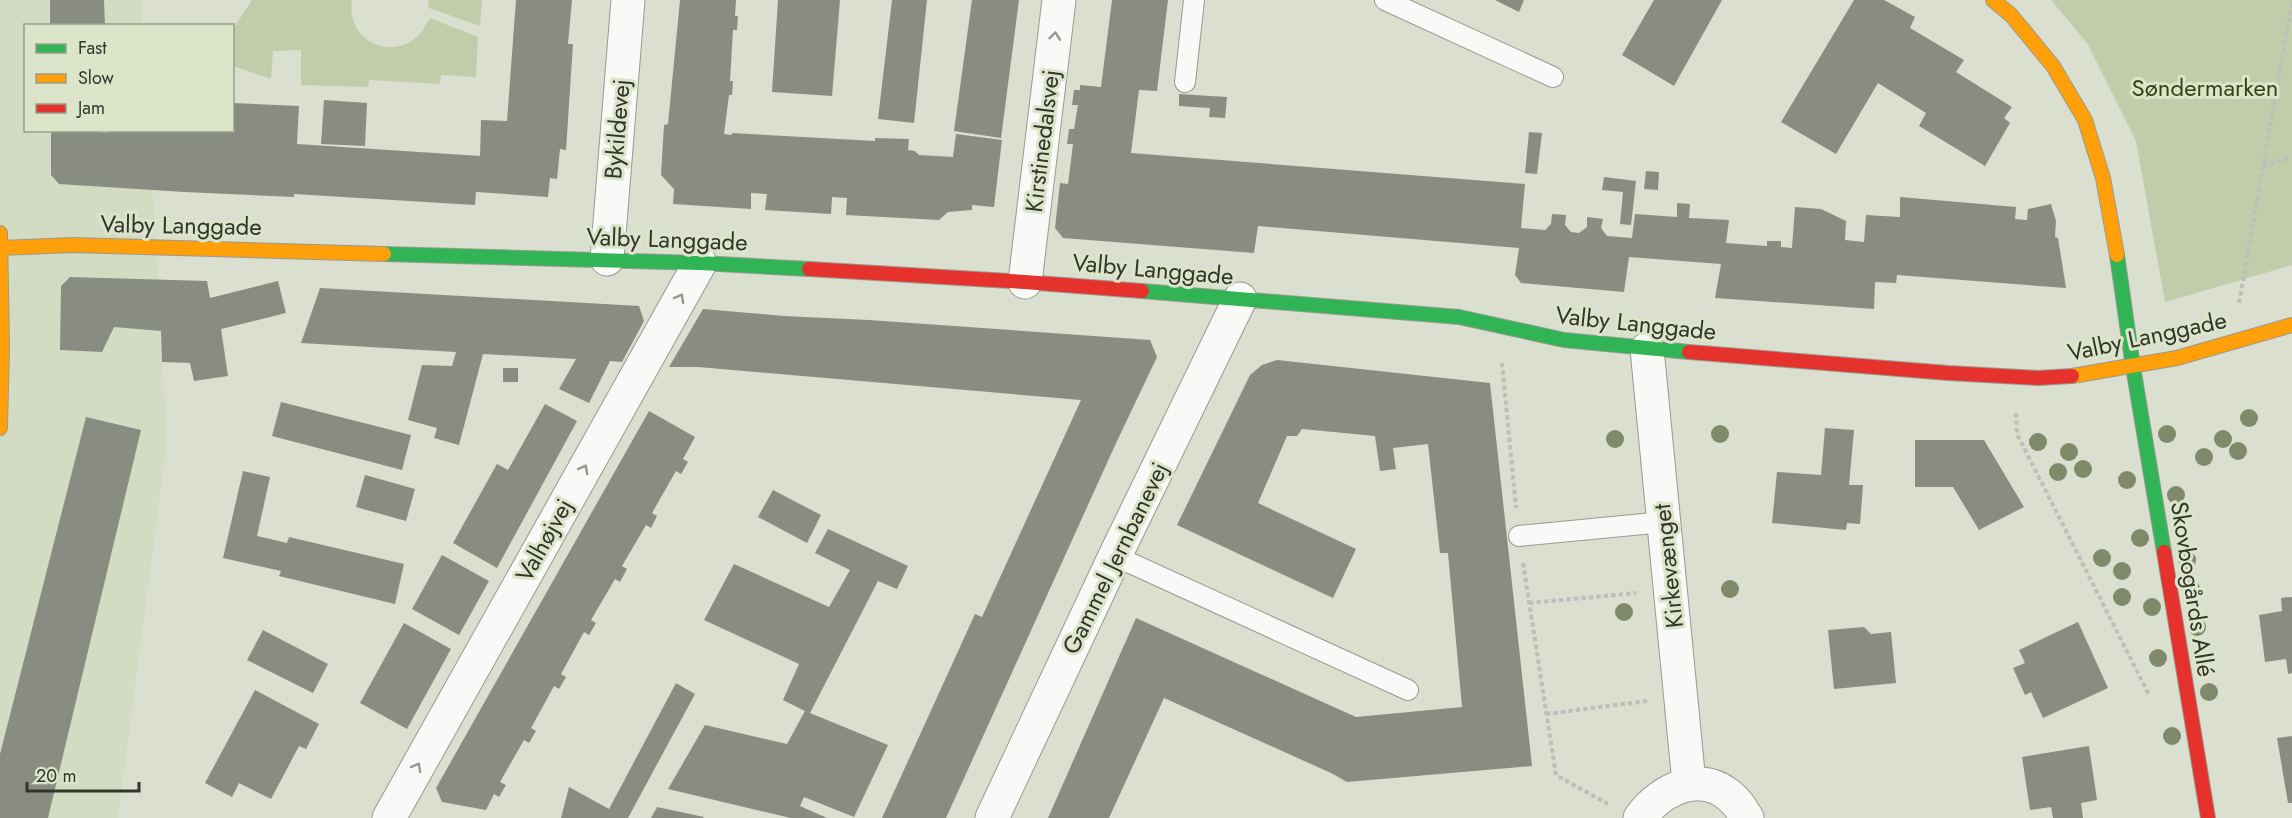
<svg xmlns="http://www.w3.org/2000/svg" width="2292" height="818" viewBox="0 0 2292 818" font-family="Jost,sans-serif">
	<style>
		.built { fill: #d3dcc2 }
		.green { fill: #c1ccab }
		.building { fill: #898d81 }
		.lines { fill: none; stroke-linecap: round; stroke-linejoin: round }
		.lane-casing { stroke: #979b90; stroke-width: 22 }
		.street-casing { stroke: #979b90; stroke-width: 35 }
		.fast-casing { stroke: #979b90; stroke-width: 16 }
		.slow-casing { stroke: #979b90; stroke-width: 16 }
		.jam-casing { stroke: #979b90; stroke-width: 16 }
		.path { stroke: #bdbfb8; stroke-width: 4; stroke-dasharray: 4.5 3; stroke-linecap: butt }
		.lane { stroke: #f9faf8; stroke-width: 20 }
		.street { stroke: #f9faf8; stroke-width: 33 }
		.fast { stroke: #30b455; stroke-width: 14 }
		.slow { stroke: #ff9f0a; stroke-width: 14 }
		.jam { stroke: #e5322d; stroke-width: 14 }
		.tree { fill: #808969 }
		.oneway { stroke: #969892 }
		.labels { text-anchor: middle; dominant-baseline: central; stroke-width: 6; stroke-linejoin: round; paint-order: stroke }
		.park-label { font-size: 24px; fill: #364215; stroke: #dce5ca }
		.street-label { font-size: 24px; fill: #32352b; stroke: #dce5ca }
	</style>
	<rect width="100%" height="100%" fill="#dadfd0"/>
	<!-- built -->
	<path class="built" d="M0,0H142L143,25L26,26V130L149,131L167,442L118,818H0Z"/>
	<!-- green -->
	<path class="green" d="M252,0H352C345,41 392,63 420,34C424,29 427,23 430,18L478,37L476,77L441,75L440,84L369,80L368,87L301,85V50L273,51L271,79L233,66V29Z
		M428,0H482L480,26L429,8Z
		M2051,0H2292V265L2165,302L2136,141L2087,43Z"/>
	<!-- building -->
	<path class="building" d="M50,0H104L105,26H50Z
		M516,0H572L568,44H573L566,150L560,149L557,179L550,178L548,197L476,192L475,205L294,194V197L184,192L59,184L51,175V130H99L102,133H109L110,130H158L159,133L162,130H232V103L299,106L297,144L480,156L481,120L507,121Z
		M680,0H736L735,16H738L737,30H733L730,81H733L732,95H729L724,134L732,135V133L875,141V138L909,139L908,150L915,151L919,155L953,157L956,134L1002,140L994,207L972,205V210L948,212L939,220L846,215L847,198L832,197L831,214L765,210L767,194L751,193V209L673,204L674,189L661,175L664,125L668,124Z
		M778,0H840L832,96L772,92Z
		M892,0H927L914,123L878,119Z
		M972,0H1019L1001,138L954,131Z
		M1112,0H1168L1157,91L1139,90L1131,153L1525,184L1521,228L1545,230L1551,224L1552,214L1566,215L1565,225L1571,232L1579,233L1587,227V217L1603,219L1601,228L1607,236L1632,238L1635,214L1677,217V203L1690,204L1689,218L1729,220L1726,243L1767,246V241H1781V247L1792,248L1795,207L1821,209L1846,221L1845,240L1864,242L1866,215L1900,217V197L2016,207L2015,219L2027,220L2028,209L2051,204L2056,221L2055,237L2058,238L2066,288L1897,275L1896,283L1875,282L1874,309L1715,298L1721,264L1629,257L1624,292L1521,283L1515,275L1519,248L1258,226L1254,253L1063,238L1055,228L1060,183L1068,184L1073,144H1067L1069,129H1074L1078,105H1072L1074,90H1080V85L1101,87Z
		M1495,0H1524L1519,12Z
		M1654,0H1722L1674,86L1622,55Z
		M1854,0H1884L1915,17L1910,28L1964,60L1956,72L2012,107L2004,118L2010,123L1985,166L1919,126L1926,113L1878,83L1836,154L1781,122Z
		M1179,94L1227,97L1225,118L1209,117L1210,108L1179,106Z
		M324,100L367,103L365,146L321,144Z
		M1529,132L1542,133L1537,174L1525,173Z
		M1646,171L1659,172L1658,190L1644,189Z
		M1604,177L1636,181L1631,225L1620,224L1623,192L1602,190Z
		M70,277L207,281L210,298L278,281L286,313L221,329L228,376L194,381L190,363L162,362L161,331L114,327L102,352L60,350L61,286Z
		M320,288L639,306L644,321L622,362L610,361L589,403L559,389L576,359L483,354L459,445L434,438L437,428L408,420L422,365L452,366L456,352L301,343Z
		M703,309L784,316L869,320L1150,340L1157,357L1117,441L946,818H882L975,614L982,617L1081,400L698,367H669Z
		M1277,360L1490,383L1532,766L1347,782L1331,773L1164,698L1109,818H1048L1136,618L1356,717L1462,707L1448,553H1440L1428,444L1393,448L1396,469L1380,471L1375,436L1302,429L1297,436H1287L1258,503L1356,549L1333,598L1177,525L1250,375L1262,365Z
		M503,368H518V382H503Z
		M281,402L411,435L402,470L272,436Z
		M545,404L577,421L497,568L453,543L497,464L508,470Z
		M649,411L695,437L683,459L688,462L681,474L676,471L652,513L657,516L651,528L646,525L622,566L627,569L620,582L615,579L591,620L596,623L589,635L584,632L561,674L566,677L559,689L554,686L531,728L536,731L529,743L524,740L500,782L506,785L499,797L494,794L486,810L442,802L436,788Z
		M86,417L141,430L48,818H0V754Z
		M1825,428L1854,430L1849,485H1863L1860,524L1847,523L1846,530L1772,523L1777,472L1821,475Z
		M1915,440H1984L2024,507L1979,530L1953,487H1915Z
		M243,471L270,477L257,536L287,543L289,537L404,564L395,604L279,576L281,571L223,558Z
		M365,475L415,489L406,521L356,507Z
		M773,490L821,515L807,543L758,517Z
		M828,529L908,566L897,589L878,581L810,713L888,745L854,817L804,797L800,806L827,818H791L668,789L705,725L787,744L805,711L783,700L799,664L704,620L734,564L829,607L850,570L815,553Z
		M442,555L489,581L459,635L412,609Z
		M2292,597V673L2288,674L2286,659L2265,662L2259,615L2282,611L2281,598Z
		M2078,622L2108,688L2043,718L2031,692L2025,695L2013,668L2025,663L2019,650Z
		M404,623L451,649L407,729L360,703Z
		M1864,627L1871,634L1891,632L1896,683L1834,689L1828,630Z
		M263,630L328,664L313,693L247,660Z
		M676,683L695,694L628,818H561L569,787L609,809Z
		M255,690L319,724L306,749L299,746L271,799L239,783L232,797L205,783Z
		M2292,736V803H2288L2277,738Z
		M2089,746L2097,800L2081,803L2083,818H2053L2051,807L2030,810L2022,757Z
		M657,807L704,817L703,818H651Z"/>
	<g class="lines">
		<!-- lane casing -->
		<g class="lane-casing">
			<path id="lane" d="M1385,0L1553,77
				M1185,82L1194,0
				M1519,536L1664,522
				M1115,556L1408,690"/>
		</g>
		<!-- street casing -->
		<g class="street-casing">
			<path id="street" d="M607,259L628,0
				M1025,282L1059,0
				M1647,349L1689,783
				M389,818L700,263
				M992,818L1115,556L1240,299
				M1640,818C1661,789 1702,768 1733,799C1739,804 1743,812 1747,818"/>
		</g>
		<!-- fast casing -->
		<g class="fast-casing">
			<path id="fast" d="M384,254L700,263L809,269
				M2117,255L2133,367L2164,552
				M1142,291L1459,317L1564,340L1689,352"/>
		</g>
		<!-- slow casing -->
		<g class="slow-casing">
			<path id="slow" d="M1993,0L2011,15L2053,66L2085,120L2103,178L2117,255
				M0,233L2,347L0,428
				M0,248L73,245L384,254
				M2072,376L2177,358L2292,325"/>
		</g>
		<!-- jam casing -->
		<g class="jam-casing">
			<path id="jam" d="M809,269L1025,282L1142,291
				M1689,352L1948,373L2038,378L2072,376
				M2164,552L2208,818"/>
		</g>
		<!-- path -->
		<path class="path" d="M2263,166L2292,157
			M2239,303L2292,2
			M1502,363L1516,508
			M2016,413L2017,434L2149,695
			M1523,563L1556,775L1608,804
			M1529,603L1636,593
			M1546,714L1647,701"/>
		<!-- lane -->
		<use href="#lane" class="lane"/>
		<!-- street -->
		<use href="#street" class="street"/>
		<!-- fast -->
		<use href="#fast" class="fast"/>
		<!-- slow -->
		<use href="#slow" class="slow"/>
		<!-- jam -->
		<use href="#jam" class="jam"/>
	</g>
	<!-- trees -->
	<g class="tree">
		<circle cx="2249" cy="418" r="9"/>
		<circle cx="1720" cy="434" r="9"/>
		<circle cx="2167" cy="434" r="9"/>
		<circle cx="1615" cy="439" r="9"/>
		<circle cx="2223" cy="439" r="9"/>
		<circle cx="2038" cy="442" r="9"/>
		<circle cx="2238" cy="451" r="9"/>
		<circle cx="2069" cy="452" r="9"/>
		<circle cx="2204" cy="457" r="9"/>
		<circle cx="2083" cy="469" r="9"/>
		<circle cx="2058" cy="472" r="9"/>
		<circle cx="2127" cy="480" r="9"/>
		<circle cx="2176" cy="495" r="9"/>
		<circle cx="2140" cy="538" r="9"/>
		<circle cx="2102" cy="558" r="9"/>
		<circle cx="2187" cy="560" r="9"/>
		<circle cx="2122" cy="571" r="9"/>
		<circle cx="1730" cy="589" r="9"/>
		<circle cx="2191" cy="589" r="9"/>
		<circle cx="2122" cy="597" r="9"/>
		<circle cx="2152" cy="607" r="9"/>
		<circle cx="1624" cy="612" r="9"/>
		<circle cx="2197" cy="627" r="9"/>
		<circle cx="2158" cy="658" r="9"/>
		<circle cx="2209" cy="692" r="9"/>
		<circle cx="2172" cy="736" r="9"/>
	</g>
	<!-- one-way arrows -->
	<defs><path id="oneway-chevron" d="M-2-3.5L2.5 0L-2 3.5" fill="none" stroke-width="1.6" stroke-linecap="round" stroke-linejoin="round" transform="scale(1.5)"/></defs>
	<g class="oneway">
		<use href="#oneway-chevron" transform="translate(1055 36) rotate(-83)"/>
		<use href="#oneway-chevron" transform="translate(680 298) rotate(-61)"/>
		<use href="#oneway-chevron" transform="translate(584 469) rotate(-61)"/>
		<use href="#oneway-chevron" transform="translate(417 767) rotate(-61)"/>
	</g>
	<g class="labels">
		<!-- park labels -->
		<g class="park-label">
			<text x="2205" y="87">Søndermarken</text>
		</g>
		<!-- street labels -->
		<g class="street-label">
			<text transform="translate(617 129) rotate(-85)">Bykildevej</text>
			<text transform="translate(1042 141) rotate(-83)">Kirstinedalsvej</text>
			<text transform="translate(181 225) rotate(1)">Valby Langgade</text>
			<text transform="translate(667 239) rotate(2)">Valby Langgade</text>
			<text transform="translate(1153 269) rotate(5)">Valby Langgade</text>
			<text transform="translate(1636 323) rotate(6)">Valby Langgade</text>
			<text transform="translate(2147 336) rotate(-12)">Valby Langgade</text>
			<text transform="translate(544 540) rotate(-61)">Valhøjvej</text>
			<text transform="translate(1115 558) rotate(-64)">Gammel Jernbanevej</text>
			<text transform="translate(1668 566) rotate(-96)">Kirkevænget</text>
			<text transform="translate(2193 589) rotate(81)">Skovbogårds Allé</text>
		</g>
	</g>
	<!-- legend -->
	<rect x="24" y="24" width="210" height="108" fill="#dce5ca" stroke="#989f8a" stroke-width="1.5"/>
	<rect x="36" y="44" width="30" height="9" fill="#30b455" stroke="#989f8a" stroke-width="1.5"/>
	<text x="78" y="54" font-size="18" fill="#32352b">Fast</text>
	<rect x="36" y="74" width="30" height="9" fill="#ff9f0a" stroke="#989f8a" stroke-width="1.5"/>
	<text x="78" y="84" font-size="18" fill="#32352b">Slow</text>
	<rect x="36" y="104" width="30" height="9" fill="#e5322d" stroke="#989f8a" stroke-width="1.5"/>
	<text x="78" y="114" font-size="18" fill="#32352b">Jam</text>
	<!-- scale -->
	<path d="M27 782v9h112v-9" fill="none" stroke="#32352b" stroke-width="3"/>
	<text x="36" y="782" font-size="18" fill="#32352b" stroke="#dce5ca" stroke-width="4.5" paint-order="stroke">20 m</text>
</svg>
